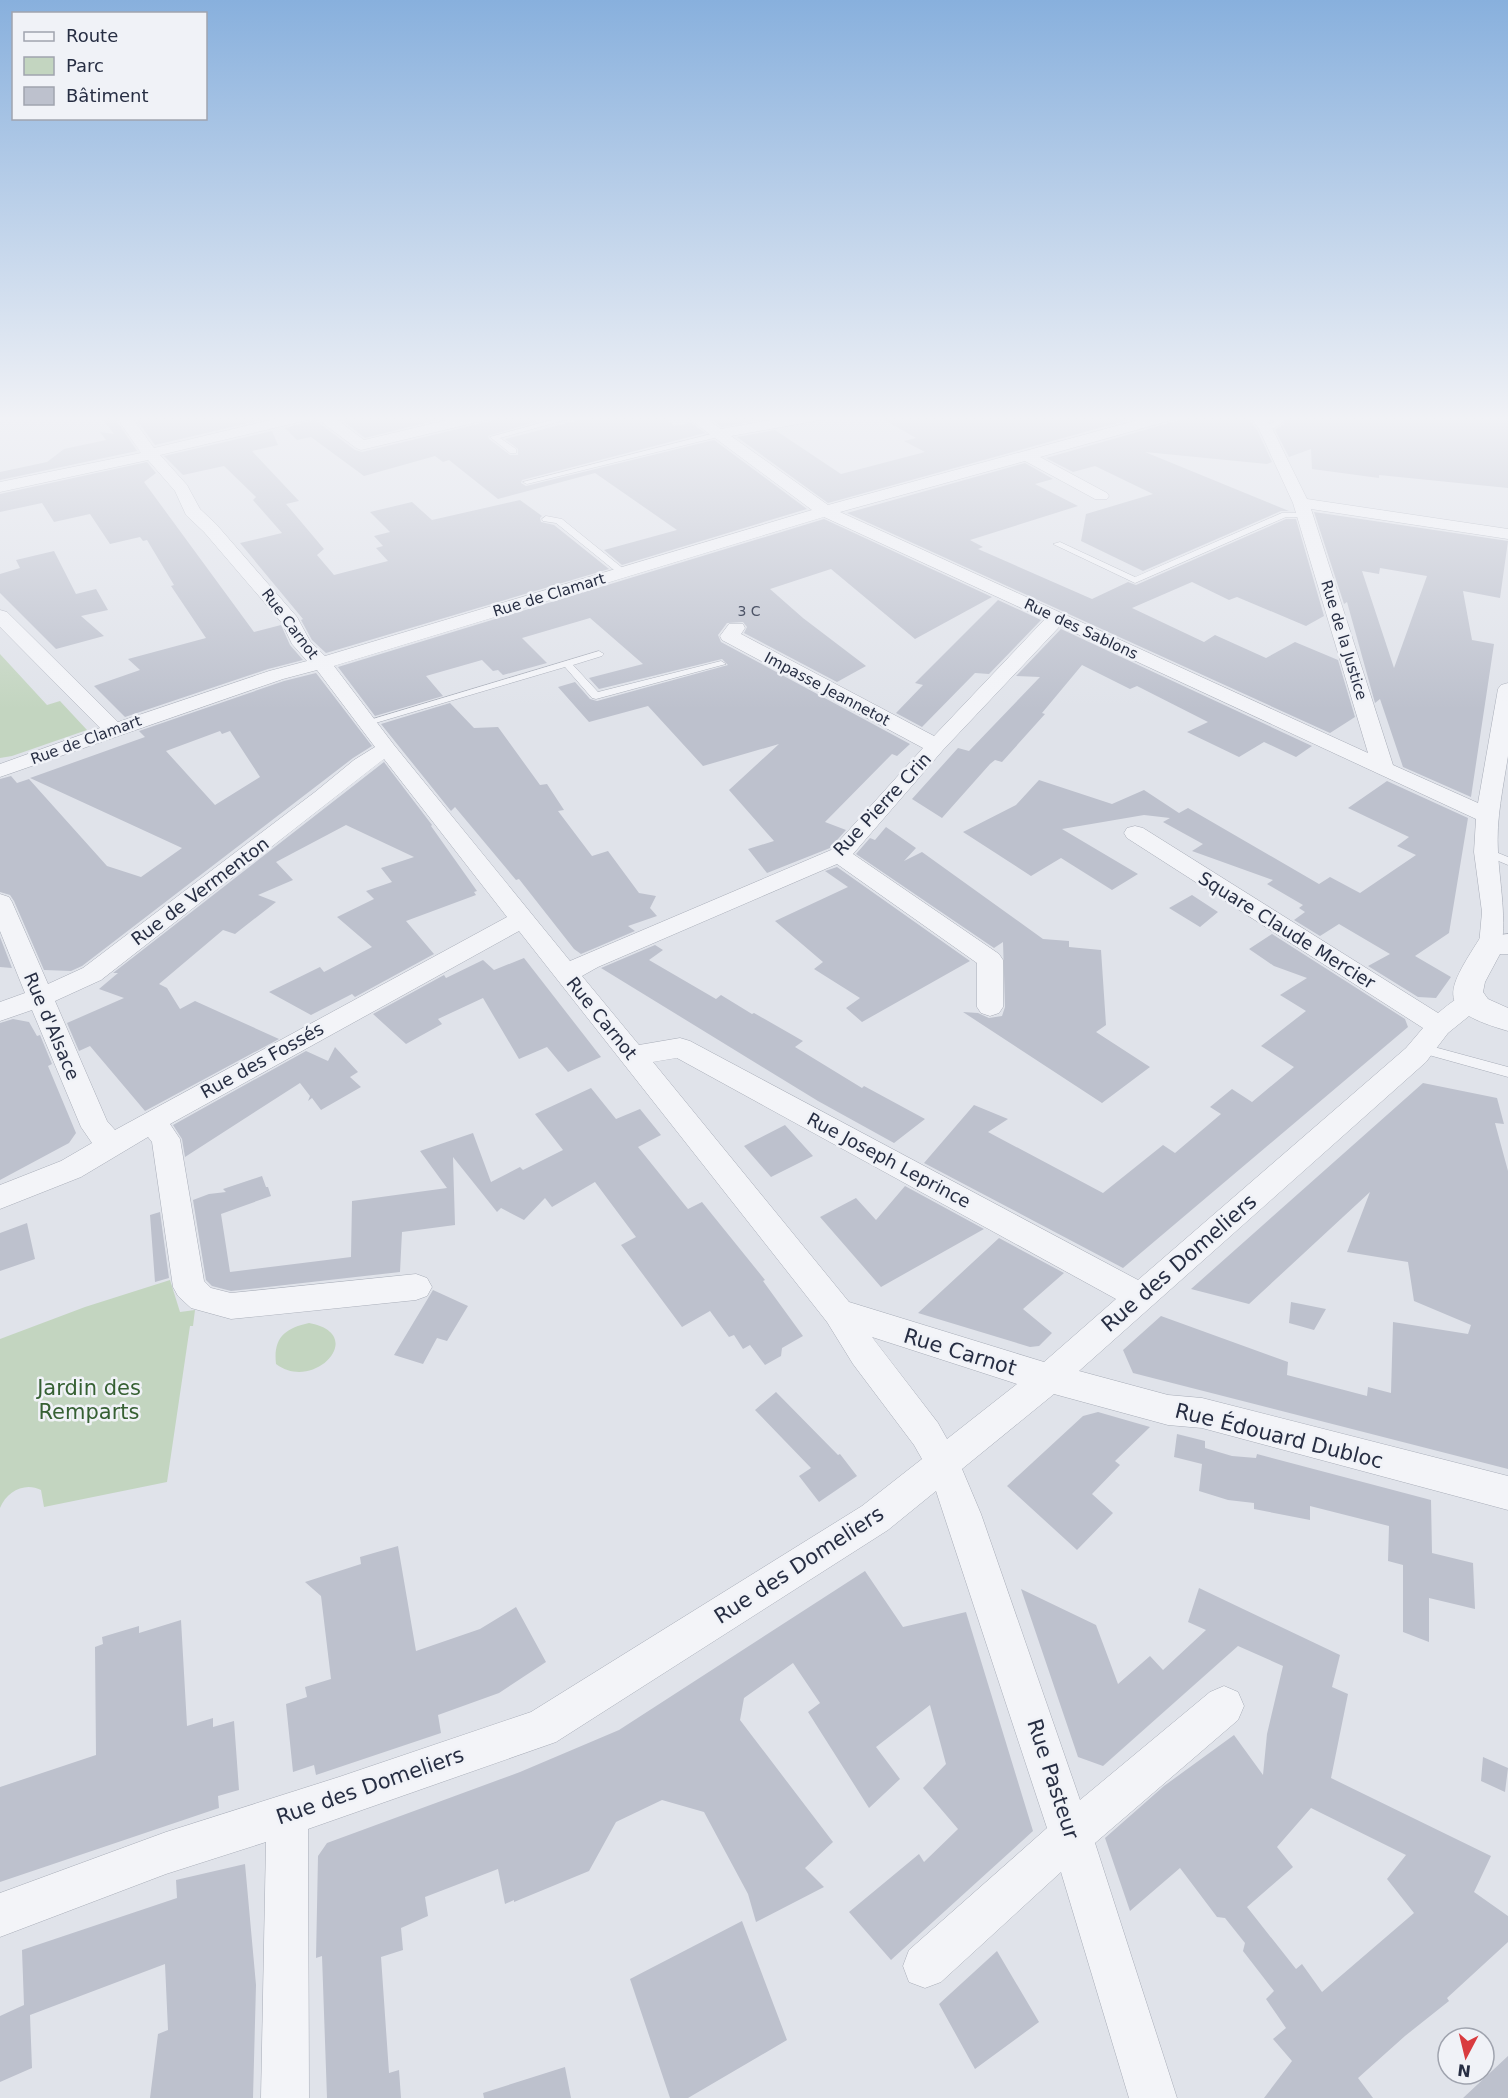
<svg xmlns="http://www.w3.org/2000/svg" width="1508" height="2098" viewBox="0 0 1508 2098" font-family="'DejaVu Sans',sans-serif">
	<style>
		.green { fill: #c3d5c0 }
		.building { fill: #bdc1cd; fill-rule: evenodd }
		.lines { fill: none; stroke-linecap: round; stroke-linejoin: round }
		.service-casing { stroke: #a8adb8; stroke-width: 1 }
		.minor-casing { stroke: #a8adb8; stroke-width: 1 }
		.tertiary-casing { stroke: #a8adb8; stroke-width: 1 }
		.service { fill: #f3f4f8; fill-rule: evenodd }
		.minor { fill: #f3f4f8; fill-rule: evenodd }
		.tertiary { fill: #f3f4f8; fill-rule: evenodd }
		.labels { text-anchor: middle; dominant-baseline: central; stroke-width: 5; stroke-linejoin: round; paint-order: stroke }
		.far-number-label { font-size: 14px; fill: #4c5366 }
		.far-street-label { font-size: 15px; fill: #272e43; stroke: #f0f2f7 }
		.street-label { font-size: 18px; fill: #272e43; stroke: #f0f2f7 }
		.near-street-label { font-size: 21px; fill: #272e43; stroke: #f0f2f7 }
		.near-park-label { font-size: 21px; fill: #366033; stroke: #f0f2f7 }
	</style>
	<rect width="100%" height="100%" fill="#e0e3ea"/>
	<!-- green -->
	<path class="green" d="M0,654L47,705L60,701L87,730L12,756L0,758Z
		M170,1280L180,1312L195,1310L193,1326H190L167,1482L44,1507L41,1490C25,1482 7,1491 0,1508V1339L85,1307Z
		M309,1323C369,1334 314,1393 276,1364C273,1338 285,1328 309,1323Z"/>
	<!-- building -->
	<path class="building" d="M100,415H113L137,451L0,480V472L47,462L64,449L106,440L100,432L114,434Z
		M133,415H265L266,419L155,445Z
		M335,415H457L365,438Z
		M498,415H536V422L488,436L489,439L510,455H518V449L505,439L599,415L665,417L674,426L691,423L705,433L522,480L521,483L526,486L714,440L807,509L622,565L604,550L677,530L595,473L498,499L449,460L443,462L435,456L364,476L311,437L297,440L285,428L315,420L355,450L362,452L495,420Z
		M736,415H753L759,420L722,427L712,420Z
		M876,415H1146L828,503L737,437L775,430L841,474L925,452L904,441L916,438Z
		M1183,415H1247L1257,430L1272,462L1267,464L1145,452L1289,511H1281L1143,571L1081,541L1086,514L1153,494L1095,466L1073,472L1046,458L1180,420Z
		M1282,415H1508V488L1379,475V478L1312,469L1311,449L1289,457L1275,430L1284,424Z
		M272,431L278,445L252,451L299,501L286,504L324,549L317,555L334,575L388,561L376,548L383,546L374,536L390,532L370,512L412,502L432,520L520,500L542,516L540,518L541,522L554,525L609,569L326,653L312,640L301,620L303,619L240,543L282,533L253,500L256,497L224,466L183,475L164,456Z
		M147,462L156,473L144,482L254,632L281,625L290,645L303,660L268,669L125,717L94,686L140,670L128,659L206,638L171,586L174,585L147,540L143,541L140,537L110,544L90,514L54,522L42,503L0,512V494Z
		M1025,463L1053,479L1035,484L1078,506L970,540L983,547L978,549L1092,599L1128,582L1136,585L1286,519H1296L1324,616L1306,626L1237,597L1229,600L1192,582L1132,608L1204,642L1215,635L1266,658L1295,642L1338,660L1355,717L1330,733L847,513Z
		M1314,512L1508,541L1500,598L1463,591L1472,640L1494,644L1471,797L1403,767L1380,699L1375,703L1347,602L1344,604ZM1380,568L1427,576L1394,668L1362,571L1379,574Z
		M824,519L992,597L915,639L831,569L770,589L803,618L866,666L837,682L744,633L747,627L743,622L727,623L718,635L721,642L910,744L897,756L892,754L825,822L846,830L830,848L767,873L748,849L774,841L729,790L779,744L703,766L648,706L589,722L558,687L575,682L590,699L597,701L728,665L722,659L599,689L589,678L643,664L590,618L522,638L547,663L503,675L498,670L493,671L482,660L426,676L443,696L375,716L338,667Z
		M54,551L76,594L96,589L108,610L81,616L104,636L56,649L0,593V574L20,568L16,560Z
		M998,600L1041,620L989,674L975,673L922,727L896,713L923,685L915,683Z
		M1061,629L1312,746L1296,757L1264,742L1239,757L1187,732L1208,722L1137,686L1130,689L1082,665L1042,713L1045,714L1002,762L995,760L990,764L942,818L912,799L958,748L969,751L1040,677L1016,676Z
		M316,673L372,746L353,758L82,966L71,971L44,970L14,901L10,895L0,892V779L11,776L17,783L29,779L107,866L141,877L182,848L30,778L145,737L139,731L284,681ZM220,731L222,734L230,731L260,777L215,805L166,751Z
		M450,703L474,728L498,727L540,785L547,784L564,810L558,811L592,856L608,851L639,893L656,896L650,908L657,916L628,926L635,931L581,954L574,949L519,879L516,880L455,807L451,811L381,724Z
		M384,762L432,825L431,826L477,891L474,892L476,895L406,921L434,954L355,997L352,994L311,1015L269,992L320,967L324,972L372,947L337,917L374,899L366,891L392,882L381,868L414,857L346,825L276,862L293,880L258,895L276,902L235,934L223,930L159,984L167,988L180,1009L195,1001L279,1039L145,1111L90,1046L79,1051L67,1023L124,998L99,989L118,973H113Z
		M1039,780L1112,804L1144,790L1179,813L1188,808L1319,884L1330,877L1360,893L1416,855L1397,846L1409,837L1348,808L1387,781L1468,818L1449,933L1415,956L1451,977L1436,998L1418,997L1368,966L1390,954L1339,924L1320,936L1294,920L1305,912L1299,908L1303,905L1267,884L1273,880L1192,851L1203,844L1163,822L1170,818L1144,815L1062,829L1138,874L1112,890L1061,858L1031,876L963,832L1016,805Z
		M886,827L916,848L904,861L922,852L1043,939L1069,941V947L1101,950L1106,1025L1096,1032L1150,1067L1102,1103L963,1012L978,1013L989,1018L1002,1016L1005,1007L1003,942L994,948L856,854L870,838L875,840Z
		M837,867L970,961L862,1022L846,1008L860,998L814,969L823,962L775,921L848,887L825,871Z
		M1192,895L1218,912L1200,927L1169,908Z
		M1272,934L1405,1019L1408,1027L1123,1268L924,1163L974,1105L1008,1119L988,1132L1103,1193L1163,1145L1175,1153L1221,1114L1210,1107L1232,1089L1252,1102L1294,1067L1261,1046L1306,1011L1280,995L1307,978L1274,966L1249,949Z
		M0,937L12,968L0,967Z
		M655,945L663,950L649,960L716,999L721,995L752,1014L754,1013L803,1041L795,1047L862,1088L864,1086L925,1119L894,1143L818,1101L601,968Z
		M524,958L601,1057L568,1072L547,1047L519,1059L483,998L438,1019L442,1024L406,1044L373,1014L444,975L446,978L483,960L494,970Z
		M13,1019L29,1022L37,1036L40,1035L52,1064L48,1066L76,1133L69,1143L0,1180V1023Z
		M335,1047L358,1072L350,1077L361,1087L321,1110L312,1098L308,1101L310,1096L300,1083L185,1157L182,1139L173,1125L306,1051L328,1061Z
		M1423,1083L1497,1098L1504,1124L1495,1123L1508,1171V1469L1133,1373L1123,1350L1161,1316L1288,1362L1287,1375L1367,1396L1368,1387L1391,1393L1393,1322L1468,1334L1471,1325L1414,1301L1408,1262L1347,1252L1370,1192L1249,1304L1191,1289Z
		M591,1088L616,1119L640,1109L661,1135L638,1147L688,1209L702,1202L765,1280L763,1281L803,1336L782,1348L781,1356L765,1365L750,1345L743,1349L734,1335L729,1337L710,1311L682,1327L621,1245L636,1237L595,1182L552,1207L545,1198L524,1220L501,1208L497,1212L453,1157L455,1225L402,1232L400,1272L231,1291L212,1286L206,1280L193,1200L209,1194L226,1192L223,1189L262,1176L266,1187H268L271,1196L221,1214L230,1272L351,1257L352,1201L447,1188L420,1151L473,1133L491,1182L520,1167L523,1170L563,1150L535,1114Z
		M785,1125L813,1156L771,1177L744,1146Z
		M905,1186L984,1229L881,1287L820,1217L856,1198L876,1220Z
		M160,1212L169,1278L155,1282L150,1215Z
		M27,1223L35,1259L0,1271V1233Z
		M999,1238L1064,1273L1023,1309L1052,1333L1039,1346L1030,1347L918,1313Z
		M433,1290L468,1306L447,1341L437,1338L423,1364L394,1355Z
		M1291,1302L1326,1309L1314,1330L1289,1323Z
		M776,1392L838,1455L840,1454L857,1476L819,1502L799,1476L811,1468L755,1410Z
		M1098,1412L1150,1427L1115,1461L1120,1465L1092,1494L1113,1513L1077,1550L1007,1486L1083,1416Z
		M1177,1434L1205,1441V1448L1232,1456L1256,1458L1257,1454L1431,1500L1432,1553L1473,1563L1475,1609L1429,1598V1642L1403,1632V1565L1388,1561L1389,1526L1310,1506V1520L1254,1509V1503L1228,1500L1199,1491L1202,1464L1174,1457Z
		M398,1546L416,1651L480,1629L516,1607L546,1662L499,1693L438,1715L441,1733L316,1775L314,1765L293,1772L286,1704L307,1697L305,1687L331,1679L321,1596L305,1582L361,1564L360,1557Z
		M865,1571L903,1627L966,1612L1033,1831L891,1960L849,1912L919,1854L924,1862L958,1829L923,1788L946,1764L930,1705L876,1747L900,1779L869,1808L808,1712L820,1703L793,1663L744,1698L740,1720L833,1842L805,1868L824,1887L756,1922L748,1894L704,1812L662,1800L616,1822L589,1871L514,1902V1900L505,1904L498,1869L425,1897L428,1916L401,1928L403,1950L381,1957L389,2073L399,2070L401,2098H327L322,1956L316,1958L318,1856L327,1843L520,1772L619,1730Z
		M1199,1588L1340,1655L1332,1687L1348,1694L1331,1778L1491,1856L1474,1892L1508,1916V1942L1447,1998L1449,2001L1405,2036L1358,2078L1373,2098H1264L1292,2061L1273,2039L1286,2028L1266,1999L1274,1991L1243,1951L1245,1943L1225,1918L1217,1917L1180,1868L1130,1911L1105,1838L1164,1786L1234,1735L1263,1775L1267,1734L1283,1666L1238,1646L1103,1766L1078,1757L1021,1589L1096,1625L1118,1684L1150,1656L1163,1670L1206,1630L1188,1622ZM1311,1808L1406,1855L1387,1879L1414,1913L1322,1992L1302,1964L1296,1969L1247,1907L1293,1867L1277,1847Z
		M181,1620L187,1726L213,1718V1727L234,1721L239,1790L218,1796L219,1808L0,1882V1787L96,1755L95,1647L103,1644L102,1637L139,1626V1633Z
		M1483,1757L1508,1768L1505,1792L1481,1781Z
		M245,1864L256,1985L253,2098H150L158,2034L168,2030L165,1964L30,2015L32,2068L0,2082V2016L24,2005L22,1950L177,1898L176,1880Z
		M742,1921L787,2040L688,2098H670L630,1979Z
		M997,1951L1039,2022L975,2069L939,2004Z
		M1508,2056V2098H1463Z
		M565,2067L571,2098H484L483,2093Z"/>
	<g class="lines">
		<!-- service casing -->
		<g class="service-casing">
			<path id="service" d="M570,415H583L500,438L516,449V453H510L490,437Z
				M1272,415H1280L1282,423L1269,431H1263V427L1274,422Z
				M719,432L723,434L722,436L527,484L523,482Z
				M1282,513H1305L1309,515L1305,517H1286L1135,583L1053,544L1060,542L1135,577Z
				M546,516L562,519L625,570V574H619L556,523L543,521L542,519Z
				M599,651L604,654L602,656L573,665L598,692L721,661L726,664L596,699L592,698L565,667L372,724H364L363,722Z
				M1486,848L1508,857V865L1482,854L1480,852Z
				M1423,1044L1508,1067V1077L1418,1052L1416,1049Z"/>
		</g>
		<!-- minor casing -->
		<g class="minor-casing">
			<path id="minor" d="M115,415H130L154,448L291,415H331L364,440L468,415H496L494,418L361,450L356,448L316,418L160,455L187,485L200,509L216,524L297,617L310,641L325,656L812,510L684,415H701L721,429L799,415H833L826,419L731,436L828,505L1156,415H1181L1179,418L1040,457L1107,493L1109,496L1107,499H1095L1025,461L840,512L1368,753L1293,503L1259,429L1249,415H1264L1271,426L1307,499L1508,529V539L1311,509L1393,765L1478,803L1498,689L1501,685L1508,683C1508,707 1508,733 1508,756C1503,788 1496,819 1498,852C1499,879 1508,926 1500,951L1491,953L1482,951L1479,945L1482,912L1474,852L1476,819L1060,626L943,750L853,854L999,954L1003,960V1007L999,1013L990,1016L981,1013L977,1007V963L837,864L598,967L582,976L639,1045L680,1038L690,1041L1138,1280L1406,1048L1423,1028L1127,838L1124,833L1127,828L1135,826L1143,828L1438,1013C1451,1003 1462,991 1479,996L1483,1002L1479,1008L1448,1033L1426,1062L1079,1371L1168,1395L1202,1398L1508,1476V1510L1202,1428L1168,1425L1054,1394L962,1469L981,1514L1080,1800L1210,1692L1224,1686L1238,1692L1244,1706L1238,1720L1095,1843L1177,2098H1129L1061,1872L941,1982L925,1988L909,1982L903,1966L909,1950L1047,1828L936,1491L888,1530L556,1742L308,1829L309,2098H261L266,1842L166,1874L0,1937V1893L166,1832L339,1777L531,1712L862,1506L922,1459L914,1445L853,1364L827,1322L519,931L170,1124L180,1139L204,1281L211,1288L231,1293L416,1274L427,1278L432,1287L427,1296L416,1300L231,1319L191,1308L178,1296L173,1287L152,1142L148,1137L81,1177L0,1209V1185L61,1161L92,1143L81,1127L32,1010L0,1021V1002L25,993L0,931V894L9,897L12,902L48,984L83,968L315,792L354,760L375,747L317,670L283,679L0,777V764L100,728L0,627V610L7,612L118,722L269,671L307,661L292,644L282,623L204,532L186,515L175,491L148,460L0,492V482L141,453ZM824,517L1045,619L934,736L741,634L745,628L743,624H729L720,636L722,640L923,748L831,850L570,961L394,745L334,666ZM384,759L507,917L115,1130L107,1121L55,1001L101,980ZM677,1058L1116,1299L1044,1362L849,1302L653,1062ZM872,1337L1008,1381L1017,1384L947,1439L938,1423Z"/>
		</g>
		<!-- tertiary casing -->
		<g class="tertiary-casing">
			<path id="tertiary" d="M1508,934V954H1500L1485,982L1483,992L1488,999L1508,1008V1031C1435,1010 1445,993 1480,938Z"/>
		</g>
		<!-- service -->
		<use href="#service" class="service"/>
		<!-- minor -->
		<use href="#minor" class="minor"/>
		<!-- tertiary -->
		<use href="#tertiary" class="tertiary"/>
	</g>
	<!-- sky -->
	<linearGradient id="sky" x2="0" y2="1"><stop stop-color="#88b0dd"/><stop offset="0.59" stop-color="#f1f2f6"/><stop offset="1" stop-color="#f1f2f6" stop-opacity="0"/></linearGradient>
	<rect width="1508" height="709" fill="url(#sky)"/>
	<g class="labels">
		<!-- far-number labels -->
		<g class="far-number-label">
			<text x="749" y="611">3 C</text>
		</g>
		<!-- far-street labels -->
		<g class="far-street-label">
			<text transform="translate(549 595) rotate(-17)">Rue de Clamart</text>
			<text transform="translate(290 624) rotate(53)">Rue Carnot</text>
			<text transform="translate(1081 629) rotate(25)">Rue des Sablons</text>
			<text transform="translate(1344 640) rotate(73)">Rue de la Justice</text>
			<text transform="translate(827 689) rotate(28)">Impasse Jeannetot</text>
			<text transform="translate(86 740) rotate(-20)">Rue de Clamart</text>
		</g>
		<!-- street labels -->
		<g class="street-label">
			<text transform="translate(882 804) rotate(-47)">Rue Pierre Crin</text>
			<text transform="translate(200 891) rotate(-37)">Rue de Vermenton</text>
			<text transform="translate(1287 930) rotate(32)">Square Claude Mercier</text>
			<text transform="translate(602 1018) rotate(51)">Rue Carnot</text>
			<text transform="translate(52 1026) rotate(67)">Rue d'Alsace</text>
			<text transform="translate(262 1060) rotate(-29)">Rue des Fossés</text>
			<text transform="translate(889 1160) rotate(28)">Rue Joseph Leprince</text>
		</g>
		<!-- near-street labels -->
		<g class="near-street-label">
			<text transform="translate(1179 1263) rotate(-41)">Rue des Domeliers</text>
			<text transform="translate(960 1352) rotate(17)">Rue Carnot</text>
			<text transform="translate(1279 1436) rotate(14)">Rue Édouard Dubloc</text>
			<text transform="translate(799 1565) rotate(-33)">Rue des Domeliers</text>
			<text transform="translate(1053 1779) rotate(72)">Rue Pasteur</text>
			<text transform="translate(370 1786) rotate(-19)">Rue des Domeliers</text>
		</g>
		<!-- near-park labels -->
		<g class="near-park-label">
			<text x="89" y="1388">Jardin des<tspan x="89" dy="24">Remparts</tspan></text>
		</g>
	</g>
	<!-- legend -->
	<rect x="12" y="12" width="195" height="108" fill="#f0f2f7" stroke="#a0a4af" stroke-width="1.5"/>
	<rect x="24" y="32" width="30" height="9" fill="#f3f4f8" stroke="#a0a4af" stroke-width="1.5"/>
	<text x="66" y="42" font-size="18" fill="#272e43">Route</text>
	<rect x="24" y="57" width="30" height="18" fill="#c3d5c0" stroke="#a0a4af" stroke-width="1.5"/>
	<text x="66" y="72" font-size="18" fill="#272e43">Parc</text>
	<rect x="24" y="87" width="30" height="18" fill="#bdc1cd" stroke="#a0a4af" stroke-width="1.5"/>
	<text x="66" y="102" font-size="18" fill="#272e43">Bâtiment</text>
	<!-- north arrow -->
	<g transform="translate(1466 2056) rotate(187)"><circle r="28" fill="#f0f2f7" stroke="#a0a4af" stroke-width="1.5"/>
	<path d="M0-4.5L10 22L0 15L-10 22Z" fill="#d93b3f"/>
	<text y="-9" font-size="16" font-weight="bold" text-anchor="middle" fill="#272e43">N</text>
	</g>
</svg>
